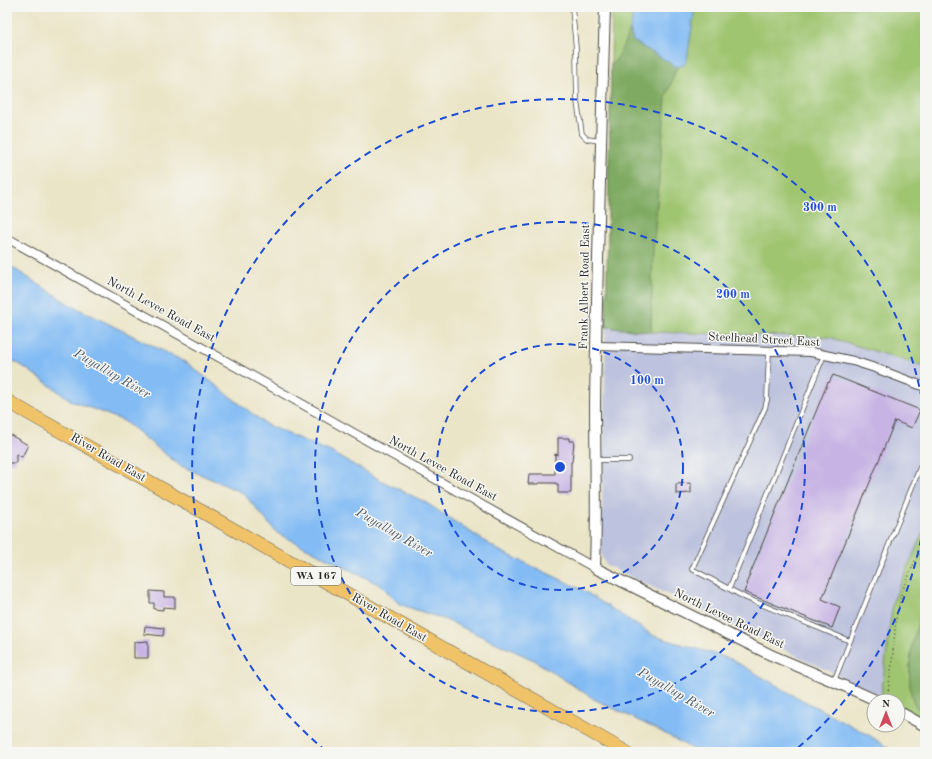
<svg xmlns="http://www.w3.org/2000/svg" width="932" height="759" viewBox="0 0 932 759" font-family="'Old Standard TT',serif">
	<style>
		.industrial { fill: #bdc3de }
		.green { fill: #9fc56f; stroke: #65784d }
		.forest { fill: #7faa62; stroke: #556a46 }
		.water { fill: #83bcf4; stroke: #577490 }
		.building { fill: #c7b3e4 }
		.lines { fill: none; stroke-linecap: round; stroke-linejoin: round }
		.service-casing { stroke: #484743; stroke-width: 5.5 }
		.minor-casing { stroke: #484743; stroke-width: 10 }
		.tertiary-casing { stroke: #484743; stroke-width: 12 }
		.primary-casing { stroke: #484743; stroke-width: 14 }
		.path { stroke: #484743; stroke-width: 1.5; stroke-dasharray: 1 3; stroke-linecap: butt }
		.service { stroke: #fff; stroke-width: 4 }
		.minor { stroke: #fff; stroke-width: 8 }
		.tertiary { stroke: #fff; stroke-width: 10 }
		.primary { stroke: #f1c369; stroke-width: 13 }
		.ring { fill: none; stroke: #1d4ed8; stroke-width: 2; stroke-dasharray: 7 5 }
		.labels { text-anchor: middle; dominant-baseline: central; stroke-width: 3; stroke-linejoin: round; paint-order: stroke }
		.shield { fill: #f6f6f2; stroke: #686867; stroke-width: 1 }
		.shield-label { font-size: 11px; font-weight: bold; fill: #2b2b2b }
		.street-label { font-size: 12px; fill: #2b2b2b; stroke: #f6f6f2 }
		.water-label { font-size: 13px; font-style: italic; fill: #455667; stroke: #f6f6f2 }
		.centre { fill: #1d4ed8; stroke: #f6f6f2; stroke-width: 2 }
		.ring-label { font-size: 12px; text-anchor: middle; font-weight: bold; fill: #1d4ed8; stroke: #f6f6f2; stroke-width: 3; stroke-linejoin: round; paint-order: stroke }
	</style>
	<rect width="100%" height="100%" fill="#f6f6f2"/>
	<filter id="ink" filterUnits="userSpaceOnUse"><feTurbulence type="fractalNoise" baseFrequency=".025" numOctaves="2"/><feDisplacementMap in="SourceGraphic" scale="8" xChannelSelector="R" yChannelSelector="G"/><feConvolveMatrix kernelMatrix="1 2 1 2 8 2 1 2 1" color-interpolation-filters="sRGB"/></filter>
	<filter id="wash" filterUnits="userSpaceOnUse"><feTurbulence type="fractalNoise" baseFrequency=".012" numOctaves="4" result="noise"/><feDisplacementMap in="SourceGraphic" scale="16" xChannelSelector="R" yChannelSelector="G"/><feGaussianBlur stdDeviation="0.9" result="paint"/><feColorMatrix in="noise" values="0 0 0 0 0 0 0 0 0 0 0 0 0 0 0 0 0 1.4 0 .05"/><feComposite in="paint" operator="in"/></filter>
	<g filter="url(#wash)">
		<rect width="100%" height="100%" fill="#ebe5c8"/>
		<!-- industrial -->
		<path class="industrial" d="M606,327L651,332L829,337L925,367V528L893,601L881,696L606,565L601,555Z"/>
		<!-- green -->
		<path class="green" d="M612,7H925V367L829,337L651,332L606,327Z
			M925,528V721L898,706V701H889L881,696L893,601Z"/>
		<!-- forest -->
		<path class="forest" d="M630,30L633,41L677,67L666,97L653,252L651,332L606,327L611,66L618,57Z
			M925,600V714C923,712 919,711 917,708C906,695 910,661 912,645C915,630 921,615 925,600Z"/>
		<!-- water -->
		<path class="water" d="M635,7H695L687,60L684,65L677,67L633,41L630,30Z
			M7,264L69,304L187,363L267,425L331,452L382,481L425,502L498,550L581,589L654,636L731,659L793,695L869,735L894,752H698L660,731L594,699L534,660L446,620L399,604L382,586L277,533L243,493L179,465L124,421L72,401L21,365L7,358Z"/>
		<g id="blocks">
			<!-- building -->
			<path class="building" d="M833,375L920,410L912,428L895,421L822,599L840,607L832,628L744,592L747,585L746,584L828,382L829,383Z
				M7,433L28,445L22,457L16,454V463H7Z
				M558,438H569V441H574L572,462H571V493H558V484H556V483H538V484H528L529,474H555V454L558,455Z
				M691,483V493L676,494V484Z
				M150,591L164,592V597H175V608L163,607V610L154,609V603H150Z
				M145,626L164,628L163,636L144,634Z
				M148,641V658H134V642Z"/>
		</g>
	</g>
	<g filter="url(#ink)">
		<use href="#blocks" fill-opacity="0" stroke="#484743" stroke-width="1"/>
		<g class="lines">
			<!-- service casing -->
			<g class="service-casing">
				<path id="service" d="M572,7L576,49L577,101L582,134L587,139L600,141
					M769,351L767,400L765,408L692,569L746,598L850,641
					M596,460H629
					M729,589L824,355
					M834,681L925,455"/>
			</g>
			<!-- minor casing -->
			<g class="minor-casing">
				<path id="minor" d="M7,238L471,499L595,568
					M597,346L811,352L853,361L875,368L925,387"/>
			</g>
			<!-- tertiary casing -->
			<g class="tertiary-casing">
				<path id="tertiary" d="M605,7C601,140 597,272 595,405C595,459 597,514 595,568L771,655L842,685L878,701
					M898,711L925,726"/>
			</g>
			<!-- primary casing -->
			<g class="primary-casing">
				<path id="primary" d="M7,401L626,752"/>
			</g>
			<!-- path -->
			<path class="path" d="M887,698L892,663L896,619L902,592L915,561L925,543"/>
			<!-- service -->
			<use href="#service" class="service"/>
			<!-- minor -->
			<use href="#minor" class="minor"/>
			<!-- tertiary -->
			<use href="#tertiary" class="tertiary"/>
			<!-- primary -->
			<use href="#primary" class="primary"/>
		</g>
	</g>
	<!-- distance rings -->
	<g class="ring">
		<circle cx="560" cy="467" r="123"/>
		<circle cx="560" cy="467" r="245"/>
		<path d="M925 515A368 368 0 0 1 794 751M326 751A368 368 0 1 1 925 419"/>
	</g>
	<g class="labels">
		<!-- shield labels -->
		<rect class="shield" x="291" y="567" width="50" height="18" rx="3"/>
		<g class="shield-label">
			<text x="316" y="576">WA 167</text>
		</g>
		<!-- street labels -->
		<g class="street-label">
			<text transform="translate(585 287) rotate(-89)">Frank Albert Road East</text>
			<text transform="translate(161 310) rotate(29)">North Levee Road East</text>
			<text transform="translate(764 340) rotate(3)">Steelhead Street East</text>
			<text transform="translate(108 458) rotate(30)">River Road East</text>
			<text transform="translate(443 469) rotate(29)">North Levee Road East</text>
			<text transform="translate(389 618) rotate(30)">River Road East</text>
			<text transform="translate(729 619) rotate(26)">North Levee Road East</text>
		</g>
		<!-- water labels -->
		<g class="water-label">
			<text transform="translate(112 374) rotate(30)">Puyallup River</text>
			<text transform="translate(394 533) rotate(30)">Puyallup River</text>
			<text transform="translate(676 693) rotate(30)">Puyallup River</text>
		</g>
	</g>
	<circle cx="560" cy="467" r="6" class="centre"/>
	<g class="ring-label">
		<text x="820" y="211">300 m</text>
		<text x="733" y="298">200 m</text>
		<text x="647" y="384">100 m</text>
	</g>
	<!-- margin -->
	<rect width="932" height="759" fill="none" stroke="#f6f6f2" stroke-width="24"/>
	<!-- north arrow -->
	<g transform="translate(886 713)"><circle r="19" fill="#f6f6f2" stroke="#a5a5a2"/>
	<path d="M0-3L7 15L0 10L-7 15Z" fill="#d1495b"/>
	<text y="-6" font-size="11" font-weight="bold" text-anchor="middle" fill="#2b2b2b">N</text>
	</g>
</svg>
